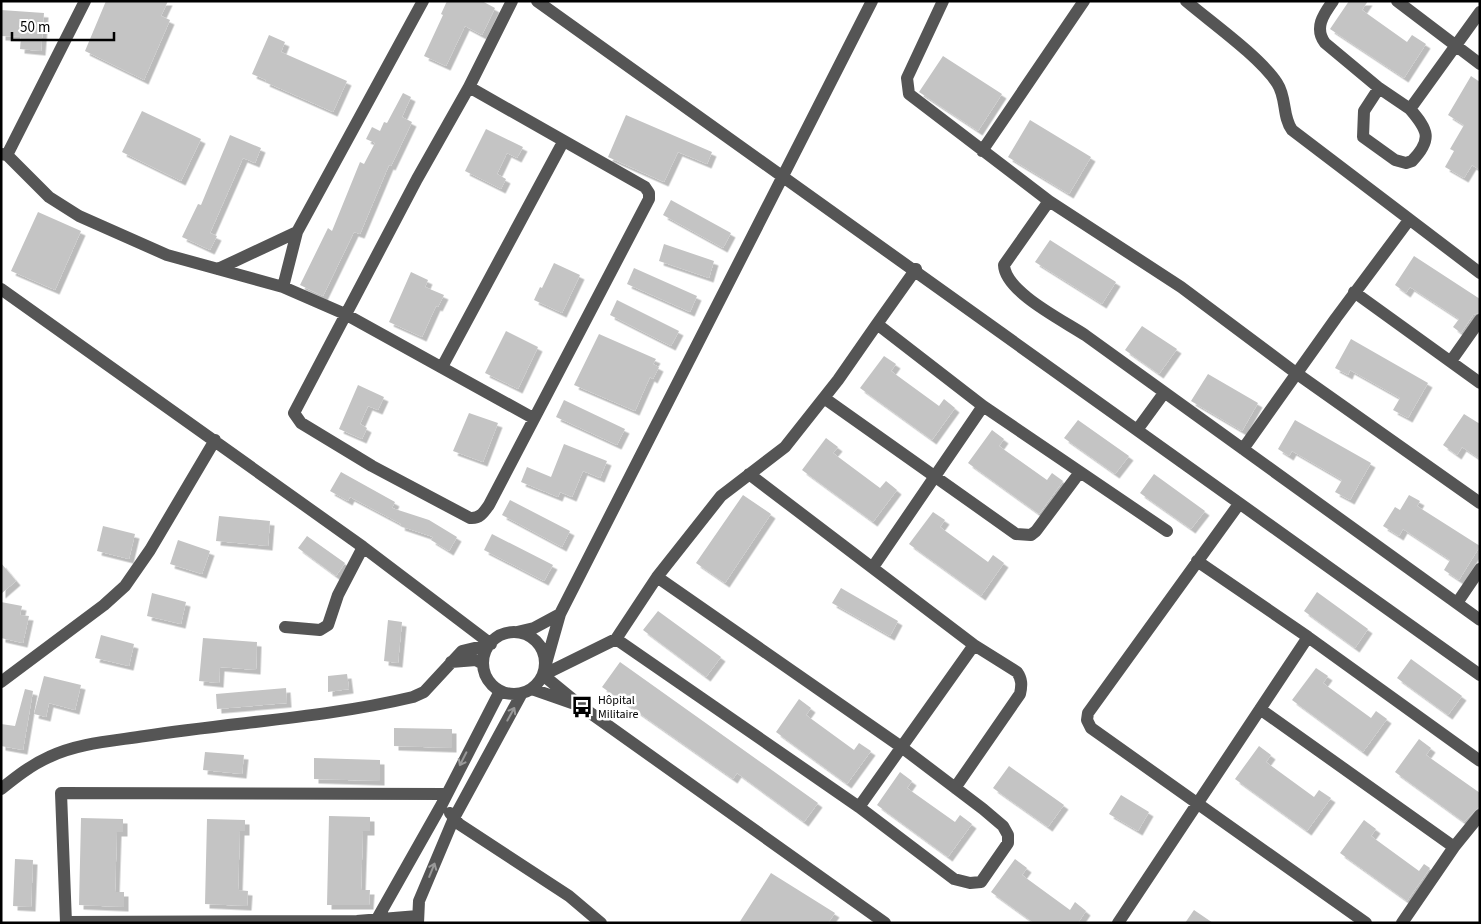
<svg xmlns="http://www.w3.org/2000/svg" width="1481" height="924" viewBox="0 0 1481 924" font-family="'Source Sans 3',sans-serif">
	<style>
		.building { fill: #c4c4c4; filter: url(#shadow) }
		.lines { fill: none; stroke-linecap: round; stroke-linejoin: round }
		.minor { stroke: #555; stroke-width: 12 }
		.oneway { stroke: #999 }
		.labels { text-anchor: middle; dominant-baseline: central; stroke-width: 5; stroke-linejoin: round; paint-order: stroke }
		.poi-label { font-size: 12px; fill: #000; stroke: #fff; text-anchor: start }
	</style>
	<defs>
		<filter id="shadow"><feDropShadow dx="4.5" dy="4.5" stdDeviation="0" flood-color="#0004"/></filter>
	</defs>
	<rect width="100%" height="100%" fill="#fff"/>
	<!-- building -->
	<path class="building" d="M106,1H168L161,16L170,20L144,80L85,51Z
		M447,1H482L495,8L482,35L465,26L446,66L424,56L443,15L441,14Z
		M1349,1H1368L1362,10L1407,42L1412,35L1426,44L1404,78L1330,29Z
		M1,10L44,13L41,51L20,49L21,37L1,36Z
		M269,35L285,42L281,52L347,81L333,112L265,82L266,80L252,74Z
		M943,56L1002,94L978,131L919,92Z
		M1471,76L1480,82V170L1472,165L1464,178L1445,167L1454,151L1450,149L1464,125L1448,115Z
		M403,93L411,97L402,117L412,122L391,166L389,165L360,234L354,232L323,296L300,285L328,228L332,231L360,162L364,164L375,143L366,139L372,127L380,131L384,122L387,123Z
		M142,111L201,139L181,181L122,152Z
		M626,115L712,152L707,164L678,152L664,182L608,157Z
		M1030,120L1091,157L1069,194L1008,157Z
		M486,129L523,147L517,158L507,153L497,174L506,179L501,189L465,171Z
		M230,135L261,148L255,163L243,158L210,233L217,236L210,250L182,237L198,204L201,205Z
		M671,200L731,233L723,248L663,215Z
		M38,212L81,231L55,290L11,271Z
		M1050,240L1116,282L1102,304L1035,262Z
		M664,244L714,261L709,278L659,261Z
		M1414,256L1480,299V312L1473,315L1461,333L1453,327L1459,319L1410,287L1406,293L1395,285Z
		M554,263L580,275L562,313L534,300L540,287L542,288Z
		M634,268L697,296L690,312L627,284Z
		M411,272L428,280L425,287L444,295L438,307L436,306L422,337L389,322Z
		M617,300L679,331L671,346L610,315Z
		M1142,326L1177,349L1159,374L1125,350Z
		M506,331L538,347L518,389L485,373Z
		M599,334L656,359L653,364L659,367L653,379L650,377L635,411L574,385Z
		M1351,339L1428,383L1408,418L1393,410L1400,398L1350,370L1348,375L1335,368Z
		M884,356L896,364L891,371L939,406L944,399L955,408L932,440L860,388Z
		M1208,374L1258,403L1242,431L1191,401Z
		M358,385L384,397L378,410L368,406L360,424L367,428L362,439L339,429Z
		M564,400L625,429L617,445L556,417Z
		M469,413L498,423L483,462L453,451Z
		M1464,414L1480,424V459L1462,447L1457,455L1443,445Z
		M1078,420L1129,456L1115,474L1064,438Z
		M1295,420L1371,463L1350,500L1335,492L1342,480L1292,451L1289,456L1278,449Z
		M992,430L1004,439L999,446L1047,480L1052,473L1063,481L1039,514L968,463Z
		M826,438L838,447L833,453L880,488L886,481L897,490L873,522L802,470Z
		M564,444L607,461L600,478L583,471L572,497L560,492L558,497L521,482L527,467L551,477Z
		M341,472L395,502L392,508L429,520L457,537L449,551L431,540L433,537L400,526L401,524L350,497L348,501L330,491Z
		M1154,474L1205,511L1191,529L1140,493Z
		M743,495L771,514L725,583L696,563Z
		M1409,495L1420,501L1417,506L1480,546L1459,580L1444,570L1450,560L1403,529L1399,536L1383,526L1395,507L1400,510Z
		M510,500L570,531L562,547L502,515Z
		M933,512L945,520L940,527L988,562L993,555L1004,563L981,596L909,544Z
		M219,516L270,521L268,546L216,541Z
		M103,526L135,534L129,559L97,551Z
		M492,534L553,565L544,581L484,550Z
		M307,536L345,563L336,576L298,548Z
		M178,540L210,551L202,574L170,564Z
		M1,563L16,581L1,594Z
		M841,588L898,621L890,636L832,603Z
		M1317,592L1368,629L1355,648L1304,611Z
		M152,593L186,602L181,624L147,616Z
		M1,602L22,606L20,615L29,616L23,643L1,638Z
		M658,611L721,657L706,677L643,630Z
		M388,620L402,622L398,663L384,661Z
		M101,635L134,644L129,666L95,658Z
		M203,638L257,642L256,670L220,667L219,683L199,681Z
		M1411,659L1462,696L1448,715L1397,678Z
		M620,662L818,803L804,822L737,773L733,779L602,687Z
		M1316,668L1328,676L1323,683L1371,718L1376,711L1387,719L1363,752L1292,700Z
		M347,674L349,689L328,692V676Z
		M44,676L81,685L75,710L49,703L46,717L34,714Z
		M286,688L287,703L217,709L216,694Z
		M25,689L33,691L23,750L1,746V724L15,726Z
		M799,699L811,708L806,715L854,750L859,743L871,751L847,784L776,732Z
		M394,728L452,729V748L394,746Z
		M1419,739L1431,748L1426,755L1480,793V806L1464,822L1395,772Z
		M1259,746L1271,755L1266,762L1314,797L1319,790L1331,798L1307,831L1235,779Z
		M205,752L244,755L242,774L203,770Z
		M314,758L380,760V781L314,779Z
		M1009,766L1064,805L1048,827L993,788Z
		M900,772L912,781L907,788L955,822L960,815L972,824L948,857L877,805Z
		M1121,795L1149,812L1138,831L1109,814Z
		M329,816L370,817V831H363L361,890H370L369,905H327Z
		M81,818L123,819V832H117L115,892H124V907L79,905Z
		M207,819L245,820V831H240L238,890L248,891L247,906L205,904Z
		M1364,820L1376,829L1371,836L1419,871L1424,864L1430,868L1407,901L1340,853Z
		M15,859L33,860L31,907L13,906Z
		M1015,859L1027,868L1022,875L1070,910L1075,902L1086,911L1078,923H1034L991,892Z
		M771,873L835,913L828,923H739Z
		M1194,910L1213,923H1185Z"/>
	<g class="lines">
		<!-- minor -->
		<path class="minor" d="M537,1C852,224 1165,451 1480,675
			M943,1L907,78L909,94L1049,201
			M1186,1C1212,23 1260,57 1277,83C1287,98 1282,116 1292,130L1480,273
			M1333,1C1323,15 1314,28 1325,43L1379,88
			M1397,1L1480,64
			M469,87L645,187L649,193V199L489,505C484,512 480,519 470,518L372,466L301,423L294,413L417,179L469,87L512,1
			M1410,109L1379,88L1364,111L1363,137L1395,160L1406,163L1412,161C1433,139 1428,130 1410,109L1480,12
			M982,151L1084,1
			M1,154L7,155L49,197L79,216L167,255L283,287L345,314L533,418
			M7,155L85,1
			M218,269L297,232
			M283,287L297,232L423,1
			M1,289L363,547L491,644
			M1354,292L1480,383
			M877,324L916,269
			M1451,361L1480,320
			M442,367L563,142
			M824,398L1016,534L1031,535L1036,531L1080,472
			M983,406L1167,531
			M1137,430L1164,393
			M1243,449L1336,318L1409,220
			M1480,503L1296,373L1181,287L1049,201L1004,265C1005,292 1064,321 1085,335L1480,620
			M1239,504L1088,713L1087,720L1091,728L1366,923
			M873,567L983,406L877,324L838,380L785,447L721,496L657,577L616,639L543,675L582,707L885,923
			M657,577L900,746L983,809L1003,826L1008,835V843L981,882L970,883L954,879L859,807
			M1457,603L1480,569
			M285,627L320,630L328,625L338,595L363,547
			M517,632L534,628L560,614
			M483 663a31 31 0 1 1 62 0a31 31 0 1 1-62 0Z
			M1308,637L1480,761
			M616,639L859,807L974,645L749,474
			M451,662L476,660L483,664
			M545,667L560,614L872,1
			M1,682L104,605L125,586L150,550L215,440
			M532,689L572,703
			M1260,709L1454,847
			M955,788L1020,694C1022,685 1022,679 1017,672L974,645
			M1,789C16,777 31,765 49,757C78,743 113,741 145,736C234,722 325,718 413,697L424,692L462,651L491,644
			M450,813L459,824L569,896L601,923
			M377,919L442,804L500,691
			M66,922L357,921L418,916
			M66,923L61,793L445,794
			M418,923L419,901L454,818L522,693
			M1118,923L1308,637L1197,561
			M1402,923L1454,847L1480,815"/>
	</g>
	<!-- one-way arrows -->
	<defs><path id="oneway-shaft" d="M-6 0H5M1.5-3L5.5 0L1.5 3" fill="none" stroke-width="1.6" stroke-linecap="round" stroke-linejoin="round" transform="scale(1.25)"/></defs>
	<g class="oneway">
		<use href="#oneway-shaft" transform="translate(511 714) rotate(-61)"/>
		<use href="#oneway-shaft" transform="translate(463 759) rotate(117)"/>
		<use href="#oneway-shaft" transform="translate(432 870) rotate(-68)"/>
	</g>
	<!-- icons -->
	<defs>
		<g id="bus-bare" transform="scale(1.725)"><path d="M-5-6H5V4H4V6H2V4H-2V6H-4V4H-5ZM-3.5-4V0h7V-4ZM-3.5 1.2v1.5H-2V1.2ZM2 1.2v1.5H3.5V1.2Z" fill="#000" stroke="#fff" stroke-width="2.5" paint-order="stroke"/></g>
	</defs>
	<g fill-rule="evenodd">
		<use href="#bus-bare" x="582" y="707"/>
	</g>
	<g class="labels">
		<!-- poi labels -->
		<g class="poi-label">
			<text x="598" y="700">Hôpital<tspan x="598" dy="14">Militaire</tspan></text>
		</g>
	</g>
	<!-- border -->
	<rect width="1481" height="924" fill="none" stroke="#000000" stroke-width="5"/>
	<!-- scale -->
	<path d="M12 32v8h102v-8" fill="none" stroke="#000000" stroke-width="2.5"/>
	<text x="20" y="32" font-size="15" fill="#000000" stroke="#ffffff" stroke-width="4" paint-order="stroke">50 m</text>
</svg>
